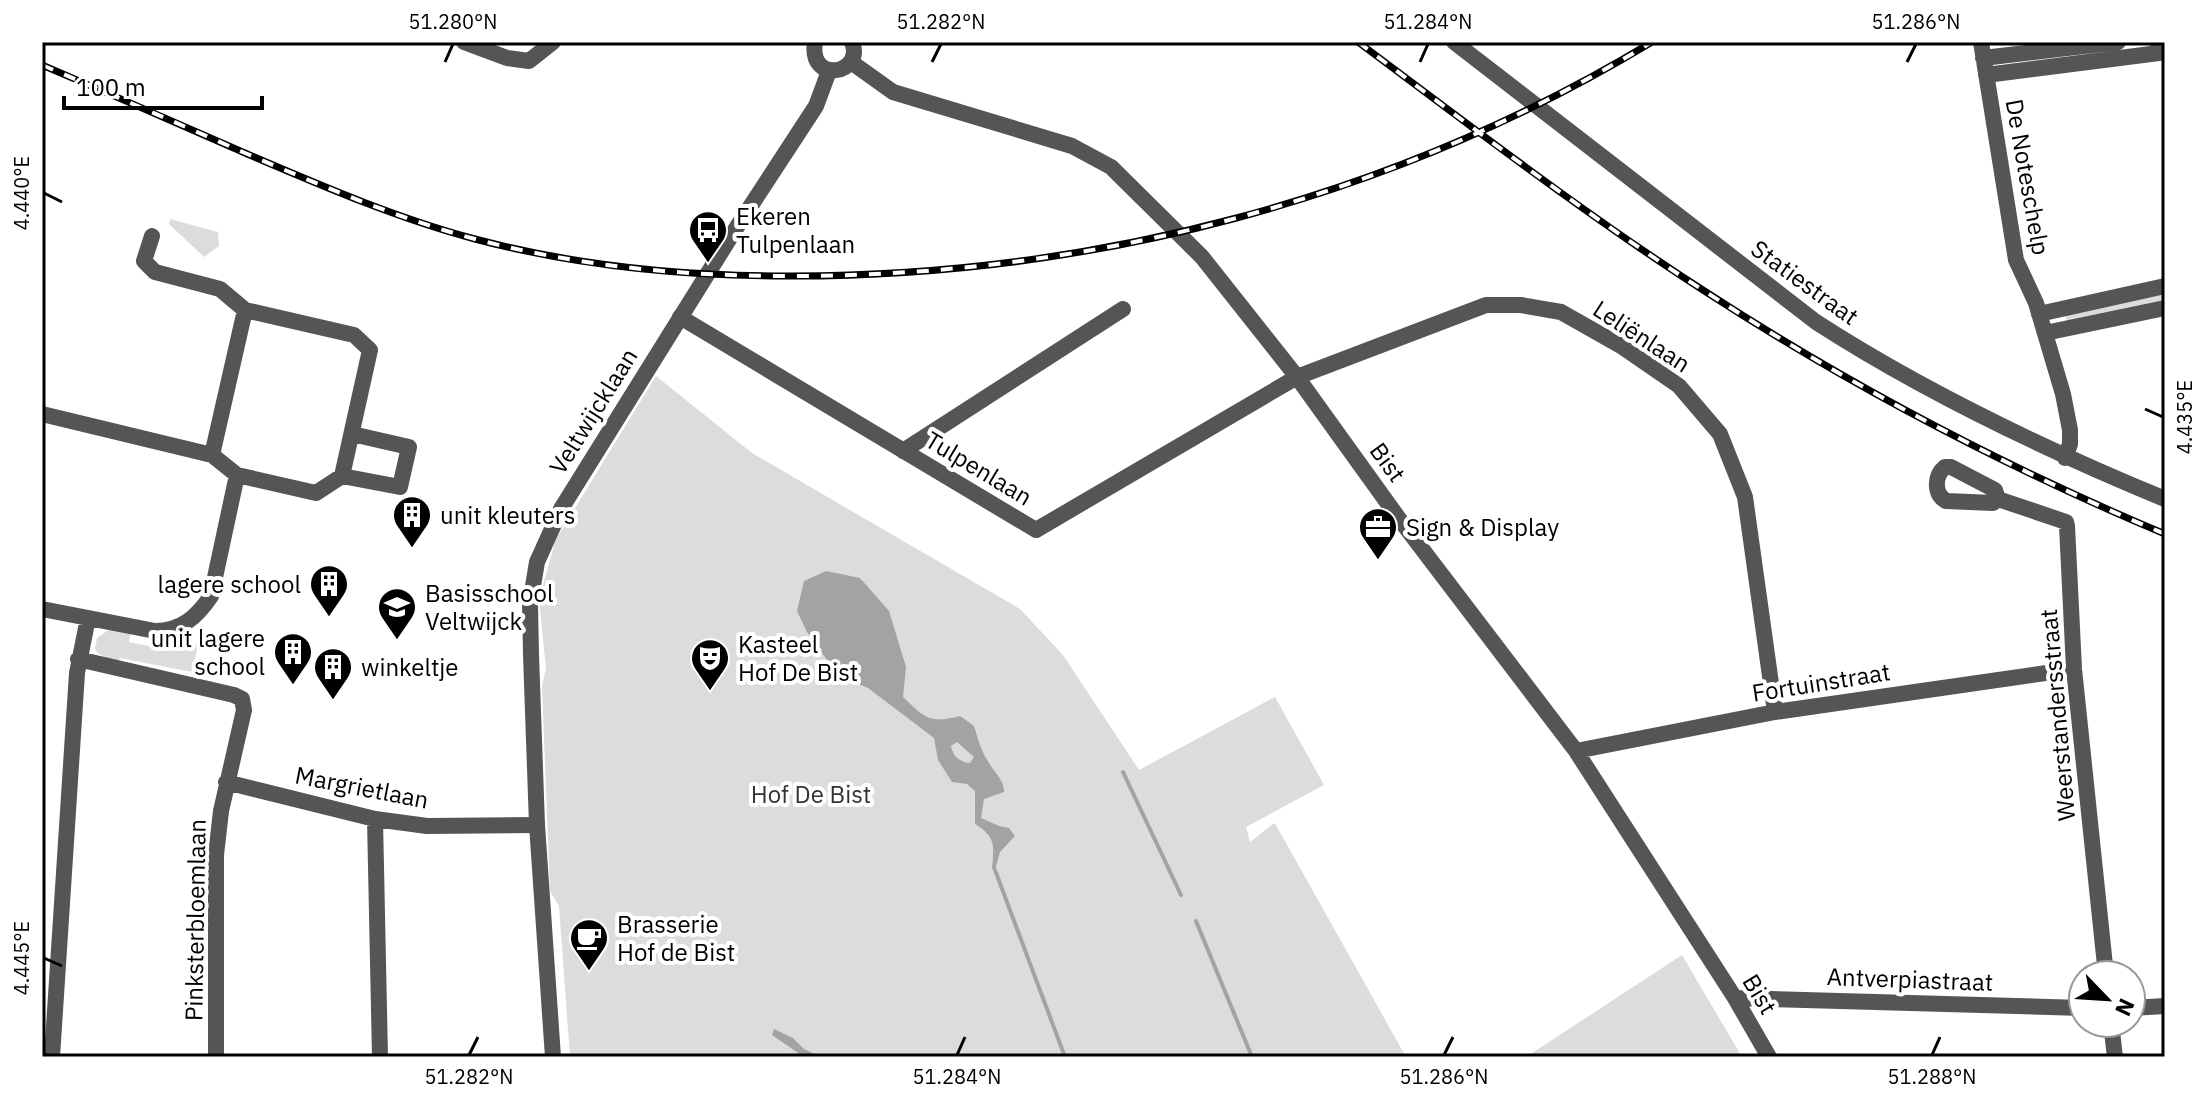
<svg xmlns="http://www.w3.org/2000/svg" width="2207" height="1099" viewBox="0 0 2207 1099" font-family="'IBM Plex Sans',sans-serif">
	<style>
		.green { fill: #dcdcdc }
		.water { fill: #a3a3a3; fill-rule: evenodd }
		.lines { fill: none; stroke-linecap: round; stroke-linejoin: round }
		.stream { stroke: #a3a3a3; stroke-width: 4 }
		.minor { stroke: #555; stroke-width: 16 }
		.tertiary { stroke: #555; stroke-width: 16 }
		.rail-casing { stroke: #000; stroke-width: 7 }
		.rail { stroke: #fff; stroke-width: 4; stroke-dasharray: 12; stroke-linecap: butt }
		.ticks { fill: none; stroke: #000; stroke-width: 3 }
		.labels { text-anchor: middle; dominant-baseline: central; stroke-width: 8; stroke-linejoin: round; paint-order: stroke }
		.street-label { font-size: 24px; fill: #000; stroke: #fff }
		.poi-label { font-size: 24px; fill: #000; stroke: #fff; text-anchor: start }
		.park-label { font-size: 24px; fill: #333; stroke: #fff }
		.neatline { fill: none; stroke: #000; stroke-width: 3 }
		.ticks-label { font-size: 20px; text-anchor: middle; fill: #000 }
	</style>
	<rect width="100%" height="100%" fill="#fff"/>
	<!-- green -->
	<path class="green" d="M170,219L218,232L219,246L204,257L169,224Z
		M2165,293V302L2067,322L2065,313Z
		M656,376L752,453L1020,609L1063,655L1139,770L1275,697L1324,785L1246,827L1250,842L1274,823L1276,825L1406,1057H570L559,906L550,891L542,687L546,668L539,599L556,539Z
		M118,629L131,631L129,642L154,647L157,636L198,645L192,672L120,658L118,664L99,654L95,649L97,638L107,631Z
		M1682,955L1742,1057H1525H1526Z"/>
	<!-- water -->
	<path class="water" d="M826,571L860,578L889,611L906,667L903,697C925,718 929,724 960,716L974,726C978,739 981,751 989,763C995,774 1004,779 1004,792L984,799L981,818L999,826L1009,828L1015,836L1000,852L995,870L992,869C994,845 996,837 975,824V791L967,784L952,782L938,760L934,738L868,688L837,674L807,632L797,611L804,581ZM957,742L974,757L970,763C959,762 953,756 951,746Z
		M774,1029L793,1038L804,1049L821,1057H804L772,1035Z"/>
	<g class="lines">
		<!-- stream -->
		<path class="stream" d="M1123,772L1181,895
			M995,870L1065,1057
			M1196,921L1252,1057"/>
		<!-- minor -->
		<path class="minor" d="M464,42L507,58L529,61L553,42
			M1454,42L1816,322C1926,393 2044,449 2165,499
			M1981,42L2016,260L2036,303L2063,394L2070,430V444L2065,458
			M1983,58L2118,42
			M851,62L893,92L1072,146L1111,167L1202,257L1297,377L1397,516L1576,751L1735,998L1769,1057
			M1986,75L2159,53L2158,42
			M152,236L144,261L155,272L220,289L245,310L354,335L370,350L342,476
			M2039,314L2165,286
			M680,317L1036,530L1297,377L1486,305H1521L1561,312L1621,346L1679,386L1720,434L1745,497L1775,712
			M2045,333L2165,308
			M42,414L212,455L237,475L316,493L342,476L400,487L409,447L352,434
			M903,451L1123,309
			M212,455L245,310
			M1998,499L1993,503L1946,501C1934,494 1934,476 1945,467H1951L1995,490L1998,499L2066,522L2067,526L2074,669L2106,975
			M42,609L155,631C181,631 197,617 211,596L237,475
			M78,659L234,695L242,699L244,710L221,811L216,855V1057
			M1576,751L1775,712L2074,669
			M226,782L375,819L427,826L537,825
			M375,819L380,1057
			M1735,998L2083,1008
			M2131,1008L2165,1006
			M2111,1023L2115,1057
			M52,1057L77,673L88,618"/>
		<!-- tertiary -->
		<path class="tertiary" d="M815,42C808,85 865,74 852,42
			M553,1057L537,825L531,655L530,604L537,562L561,509L733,233L816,106L829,71"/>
		<!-- rail casing -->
		<g class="rail-casing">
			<path id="rail" d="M1358,42C1472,127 1586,215 1706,292C1851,386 2005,467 2165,534
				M42,65C110,94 177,123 245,153C320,185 396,218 475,239C577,266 681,276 786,276C1090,277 1392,199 1652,42"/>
		</g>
		<!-- rail -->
		<use href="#rail" class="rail"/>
	</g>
	<!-- ticks -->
	<path class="ticks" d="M445,62L453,44M932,62L941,44M1420,62L1428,44M1907,62L1916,44M44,193L62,202M2145,409L2163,417M44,958L62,966M469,1055L478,1037M957,1055L965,1037M1444,1055L1453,1037M1932,1055L1940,1037"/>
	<!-- icons -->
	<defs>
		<g id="bus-pin" transform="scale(2)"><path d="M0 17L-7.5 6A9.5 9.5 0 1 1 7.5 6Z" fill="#000" stroke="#fff"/><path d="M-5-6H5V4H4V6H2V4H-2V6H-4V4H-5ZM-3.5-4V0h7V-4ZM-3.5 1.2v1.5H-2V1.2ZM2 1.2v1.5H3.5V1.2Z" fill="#fff"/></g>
		<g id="building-pin" transform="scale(2)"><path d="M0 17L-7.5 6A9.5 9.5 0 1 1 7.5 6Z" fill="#000" stroke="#fff"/><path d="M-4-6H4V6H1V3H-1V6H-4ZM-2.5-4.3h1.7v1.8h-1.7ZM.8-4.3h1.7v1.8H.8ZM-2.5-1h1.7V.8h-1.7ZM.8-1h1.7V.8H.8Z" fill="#fff"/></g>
		<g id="office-pin" transform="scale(2)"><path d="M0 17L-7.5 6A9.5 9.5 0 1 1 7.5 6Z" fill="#000" stroke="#fff"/><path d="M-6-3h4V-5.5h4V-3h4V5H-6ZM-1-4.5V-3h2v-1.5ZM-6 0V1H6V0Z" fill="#fff"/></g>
		<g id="school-pin" transform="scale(2)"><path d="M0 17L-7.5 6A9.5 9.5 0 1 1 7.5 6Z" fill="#000" stroke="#fff"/><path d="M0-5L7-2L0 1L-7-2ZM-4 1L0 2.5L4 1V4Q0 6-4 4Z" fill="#fff"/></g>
		<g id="theatre-pin" transform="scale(2)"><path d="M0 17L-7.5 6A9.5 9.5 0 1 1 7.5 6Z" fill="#000" stroke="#fff"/><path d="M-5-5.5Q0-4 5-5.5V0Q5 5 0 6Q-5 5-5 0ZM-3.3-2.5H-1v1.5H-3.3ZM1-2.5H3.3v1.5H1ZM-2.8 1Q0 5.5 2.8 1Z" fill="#fff"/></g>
		<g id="cafe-pin" transform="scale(2)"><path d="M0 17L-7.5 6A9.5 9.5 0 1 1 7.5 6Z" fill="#000" stroke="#fff"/><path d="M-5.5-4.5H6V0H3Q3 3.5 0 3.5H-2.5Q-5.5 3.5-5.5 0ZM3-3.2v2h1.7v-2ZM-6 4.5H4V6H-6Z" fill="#fff"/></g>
	</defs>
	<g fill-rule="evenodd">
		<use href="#bus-pin" x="708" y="230"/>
		<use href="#building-pin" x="412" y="515"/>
		<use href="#office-pin" x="1378" y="527"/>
		<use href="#building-pin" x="329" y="584"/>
		<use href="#school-pin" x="397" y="607"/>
		<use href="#building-pin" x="293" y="652"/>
		<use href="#theatre-pin" x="710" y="658"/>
		<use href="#building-pin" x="333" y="667"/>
		<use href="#cafe-pin" x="589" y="938"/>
	</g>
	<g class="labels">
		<!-- street labels -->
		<g class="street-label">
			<text transform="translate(2028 177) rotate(80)">De Noteschelp</text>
			<text transform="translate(1805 282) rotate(36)">Statiestraat</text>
			<text transform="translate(1642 336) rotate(33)">Leliënlaan</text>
			<text transform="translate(593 411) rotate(-58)">Veltwijcklaan</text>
			<text transform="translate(1388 462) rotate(54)">Bist</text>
			<text transform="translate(979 468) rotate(31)">Tulpenlaan</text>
			<text transform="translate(1821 682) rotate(-9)">Fortuinstraat</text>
			<text transform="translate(2057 715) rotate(-95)">Weerstandersstraat</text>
			<text transform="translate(362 787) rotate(11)">Margrietlaan</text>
			<text transform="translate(195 920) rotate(-89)">Pinksterbloemlaan</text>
			<text transform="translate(1910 979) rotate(2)">Antverpiastraat</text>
			<text transform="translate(1760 994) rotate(59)">Bist</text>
		</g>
		<!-- poi labels -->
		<g class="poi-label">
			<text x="736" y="216">Ekeren<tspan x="736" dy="28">Tulpenlaan</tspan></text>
			<text x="440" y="515">unit kleuters</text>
			<text x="1406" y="527">Sign &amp; Display</text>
			<text x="301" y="584" text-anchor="end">lagere school</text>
			<text x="425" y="593">Basisschool<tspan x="425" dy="28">Veltwijck</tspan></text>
			<text x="265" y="638" text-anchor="end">unit lagere<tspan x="265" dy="28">school</tspan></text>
			<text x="738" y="644">Kasteel<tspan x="738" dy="28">Hof De Bist</tspan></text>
			<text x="361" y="667">winkeltje</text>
			<text x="617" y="924">Brasserie<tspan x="617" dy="28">Hof de Bist</tspan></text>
		</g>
		<!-- park labels -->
		<g class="park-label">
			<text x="811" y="794">Hof De Bist</text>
		</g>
	</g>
	<!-- border -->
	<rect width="2207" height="1099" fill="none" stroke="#ffffff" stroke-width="88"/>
	<!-- north arrow -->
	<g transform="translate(2107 999) rotate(115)"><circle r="38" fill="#ffffff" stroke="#999999" stroke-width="2"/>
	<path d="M0-6L14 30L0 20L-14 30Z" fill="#000000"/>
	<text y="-12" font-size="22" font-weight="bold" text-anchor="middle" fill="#000000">N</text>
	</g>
	<!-- scale -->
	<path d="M64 96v12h198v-12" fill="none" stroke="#000000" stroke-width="4"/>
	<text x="76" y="96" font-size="24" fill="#000000" stroke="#ffffff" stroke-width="6" paint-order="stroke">100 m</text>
	<rect x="44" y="44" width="2119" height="1011" class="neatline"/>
	<g class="ticks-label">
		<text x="453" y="29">51.280°N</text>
		<text x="941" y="29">51.282°N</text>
		<text x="1428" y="29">51.284°N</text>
		<text x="1916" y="29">51.286°N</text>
		<text transform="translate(22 193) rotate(-90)" y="7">4.440°E</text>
		<text transform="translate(2185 417) rotate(-90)" y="7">4.435°E</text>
		<text transform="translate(22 958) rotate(-90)" y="7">4.445°E</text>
		<text x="469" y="1084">51.282°N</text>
		<text x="957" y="1084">51.284°N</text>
		<text x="1444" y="1084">51.286°N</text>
		<text x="1932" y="1084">51.288°N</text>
	</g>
</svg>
